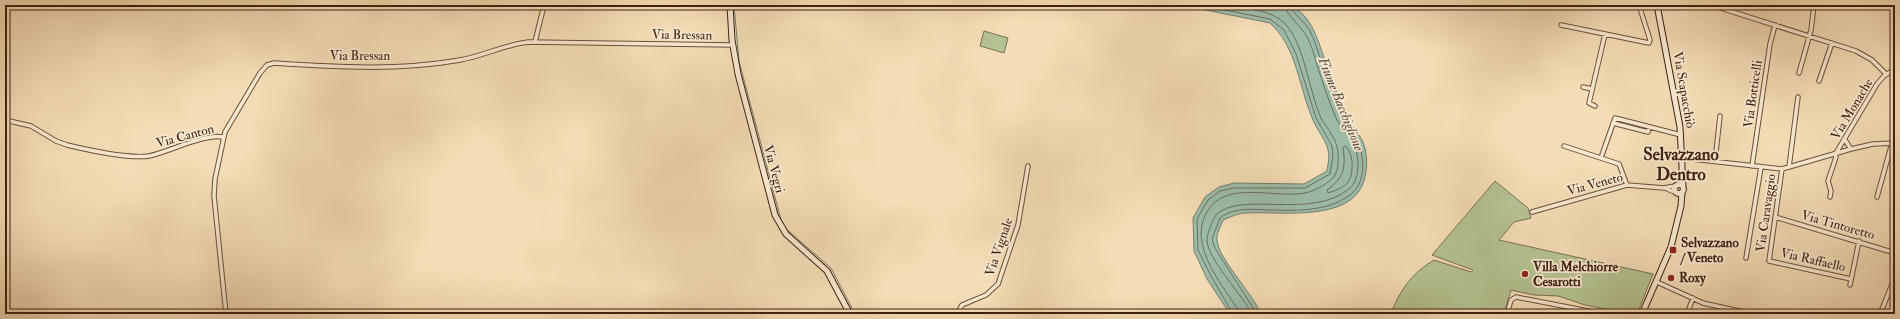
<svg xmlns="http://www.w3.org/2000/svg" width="1900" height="319" viewBox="0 0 1900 319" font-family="'IM FELL Double Pica',serif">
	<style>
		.green { fill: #b5c292; stroke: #7a7152 }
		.water { fill: #9cbca9; stroke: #767e6d }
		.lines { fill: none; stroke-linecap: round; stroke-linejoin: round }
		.shore { stroke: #6d6e5e; stroke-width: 1 }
		.stream { stroke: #767e6d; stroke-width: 1 }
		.street-casing { stroke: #6c4f3b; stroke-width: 5.5 }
		.secondary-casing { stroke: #3e2012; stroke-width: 7 }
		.street { stroke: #f8e8d0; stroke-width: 3.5 }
		.secondary { stroke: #f8e8d0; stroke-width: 5 }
		.poi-dot { fill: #8f2418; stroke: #f8e8d0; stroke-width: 1.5 }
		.labels { text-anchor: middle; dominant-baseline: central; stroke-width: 3.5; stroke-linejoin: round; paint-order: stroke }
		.street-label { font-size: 13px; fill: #3e2012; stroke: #f8e8d0 }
		.poi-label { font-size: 13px; font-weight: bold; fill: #3e2012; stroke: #f8e8d0; text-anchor: start }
		.water-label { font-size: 14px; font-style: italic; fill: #5a4f3f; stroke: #f8e8d0 }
		.district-label { font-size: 17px; font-weight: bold; fill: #3e2012; stroke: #f8e8d0 }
	</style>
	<rect width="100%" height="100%" fill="#f4dcb6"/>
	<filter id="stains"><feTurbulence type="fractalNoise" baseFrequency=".005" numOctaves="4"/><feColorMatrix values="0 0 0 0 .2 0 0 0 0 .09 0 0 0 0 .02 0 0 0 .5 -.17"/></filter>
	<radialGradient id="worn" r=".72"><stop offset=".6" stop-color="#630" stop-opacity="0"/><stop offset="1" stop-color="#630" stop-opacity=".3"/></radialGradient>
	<!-- green -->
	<path class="green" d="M984,31L1008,38L1004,53L980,46Z
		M1495,181L1528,208L1531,218L1514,222L1499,240L1653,274L1637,314H1630L1585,305L1558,296L1534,295L1511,290L1504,314H1391C1399,291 1413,272 1434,260L1471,272L1473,270L1432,255Z"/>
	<!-- water -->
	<path class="water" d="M1181,5H1290C1313,16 1318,42 1326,63C1329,72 1333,82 1336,91C1340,100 1342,109 1346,117C1351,126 1361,135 1364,145C1368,156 1367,171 1364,181C1351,223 1280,211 1246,213C1238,213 1231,217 1223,220C1221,226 1216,234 1217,240C1218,258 1253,294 1261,314H1230L1207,279L1194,251L1193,218L1205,197L1219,187L1234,183L1304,184L1327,171C1328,164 1330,157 1328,150C1326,140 1317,130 1313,120C1299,88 1297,47 1270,23Z"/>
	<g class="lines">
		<!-- shore -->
		<path class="shore" d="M1200,5L1270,19L1284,30L1296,54L1316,118L1332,146L1333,156L1330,174L1305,188H1234L1220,191L1208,200L1197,219L1198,250L1211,276L1233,314
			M1225,5C1246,9 1273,9 1287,26C1305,48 1309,91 1321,118C1326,127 1335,137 1337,147C1339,156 1339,169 1334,177C1327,184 1315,191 1305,193C1273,199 1226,179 1207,212C1188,244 1220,282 1237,308L1238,314
			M1345,146C1354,152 1354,174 1348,182C1344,188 1334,191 1328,193L1327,190C1344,178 1346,168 1343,148Z
			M1252,314C1243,295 1206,258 1207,239C1208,231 1212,222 1216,215C1240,190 1312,221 1350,188C1359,181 1360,159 1355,148C1351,138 1342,129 1337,120C1329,103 1323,83 1317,65C1314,55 1312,46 1307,37C1302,27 1285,14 1285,5
			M1257,314L1215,248L1212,239L1220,218C1235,206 1255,210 1273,210C1297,211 1329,211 1350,195C1364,185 1365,164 1360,148C1358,138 1346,127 1342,117C1334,100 1327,80 1321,62C1318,51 1315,41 1310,31C1306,23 1291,12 1290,5"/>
		<!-- stream -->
		<path class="stream" d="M734,5L739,61L781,220L784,227L831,268L852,308"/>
		<!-- street casing -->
		<g class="street-casing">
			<path id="street" d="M1711,5L1856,51L1872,60L1886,74
				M1561,25L1649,43L1650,40L1639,5
				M535,42L544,5
				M1799,73L1811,30L1814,5
				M1819,81L1832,43
				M1583,87L1592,89
				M1595,106L1589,103L1605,34
				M5,120L31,126L56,141L67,145C88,150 129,159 149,156C168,152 206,133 223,137
				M1613,123L1648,132L1649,127
				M1845,140L1851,149
				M1564,146L1619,164L1627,185
				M1836,153L1877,84L1884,76L1895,69
				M1602,155L1615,118L1681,135
				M1683,158L1782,169L1851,149L1873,144L1895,143
				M1715,161L1720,116
				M1752,166L1770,44L1775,25
				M1789,167L1798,97
				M1782,169L1769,261L1851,279
				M1667,189L1675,192
				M1830,197L1831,191L1828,181L1836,157L1835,154
				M1877,197L1892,143
				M1532,212L1627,185L1664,188L1675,186
				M1775,217L1895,253
				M1746,258L1761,167
				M1657,282L1703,303L1752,314
				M1850,285L1859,241
				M226,313L233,314
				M226,314L214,196L215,179L225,132L260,73L267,65L274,63C335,67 399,71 460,60C483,56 504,45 528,42L733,45
				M850,314H861
				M957,314L962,305L986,295L998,284L1018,225L1028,166
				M1507,314L1511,300L1516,297L1604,314
				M1687,314L1693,298
				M1880,314L1895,277"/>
		</g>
		<!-- secondary casing -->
		<g class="secondary-casing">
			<path id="secondary" d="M730,5L732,40L738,74L775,215L786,234L827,271L850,314
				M1657,5L1680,127L1683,187
				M1674.5 189a4.5 4.5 0 1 1 9 0a4.5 4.5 0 1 1-9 0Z
				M1642,314L1671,247L1681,206L1682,192"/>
		</g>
		<!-- street -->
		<use href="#street" class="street"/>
		<!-- secondary -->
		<use href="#secondary" class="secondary"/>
	</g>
	<!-- markers -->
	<g class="poi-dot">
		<rect x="1669" y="246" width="8" height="8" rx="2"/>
		<circle cx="1525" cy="274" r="4"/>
		<circle cx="1671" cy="278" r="4"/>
	</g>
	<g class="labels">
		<!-- street labels -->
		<g class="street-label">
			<text transform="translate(682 35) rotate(1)">Via Bressan</text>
			<text x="360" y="56">Via Bressan</text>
			<text transform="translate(1684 90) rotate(80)">Via Scapacchiò</text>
			<text transform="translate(1753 94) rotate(-82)">Via Botticelli</text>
			<text transform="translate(1852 109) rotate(-59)">Via Monache</text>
			<text transform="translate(185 136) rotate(-15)">Via Canton</text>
			<text transform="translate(774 169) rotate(75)">Via Vegri</text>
			<text transform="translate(1595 184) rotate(-15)">Via Veneto</text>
			<text transform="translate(1766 213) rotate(-82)">Via Caravaggio</text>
			<text transform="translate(1838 225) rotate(16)">Via Tintoretto</text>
			<text transform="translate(999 247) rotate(-71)">Via Vignale</text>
			<text transform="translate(1813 260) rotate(13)">Via Raffaello</text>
		</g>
		<!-- poi labels -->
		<g class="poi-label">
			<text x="1681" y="243">Selvazzano<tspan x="1681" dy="15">/ Veneto</tspan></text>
			<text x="1533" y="267">Villa Melchiorre<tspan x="1533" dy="15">Cesarotti</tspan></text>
			<text x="1679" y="278">Roxy</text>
		</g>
		<!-- water labels -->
		<g class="water-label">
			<text transform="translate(1341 104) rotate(68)">Fiume Bacchiglione</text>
		</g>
		<!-- district labels -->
		<g class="district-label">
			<text x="1681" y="154">Selvazzano<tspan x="1681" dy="20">Dentro</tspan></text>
		</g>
	</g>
	<!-- margin -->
	<rect width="1900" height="319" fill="none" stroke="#f4dcb6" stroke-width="20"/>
	<rect x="6" y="6" width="1888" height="307" fill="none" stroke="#3e2012" stroke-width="2"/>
	<rect x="10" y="10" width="1880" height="299" fill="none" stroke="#3e2012"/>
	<rect width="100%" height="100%" filter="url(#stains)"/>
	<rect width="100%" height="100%" fill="url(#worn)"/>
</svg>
